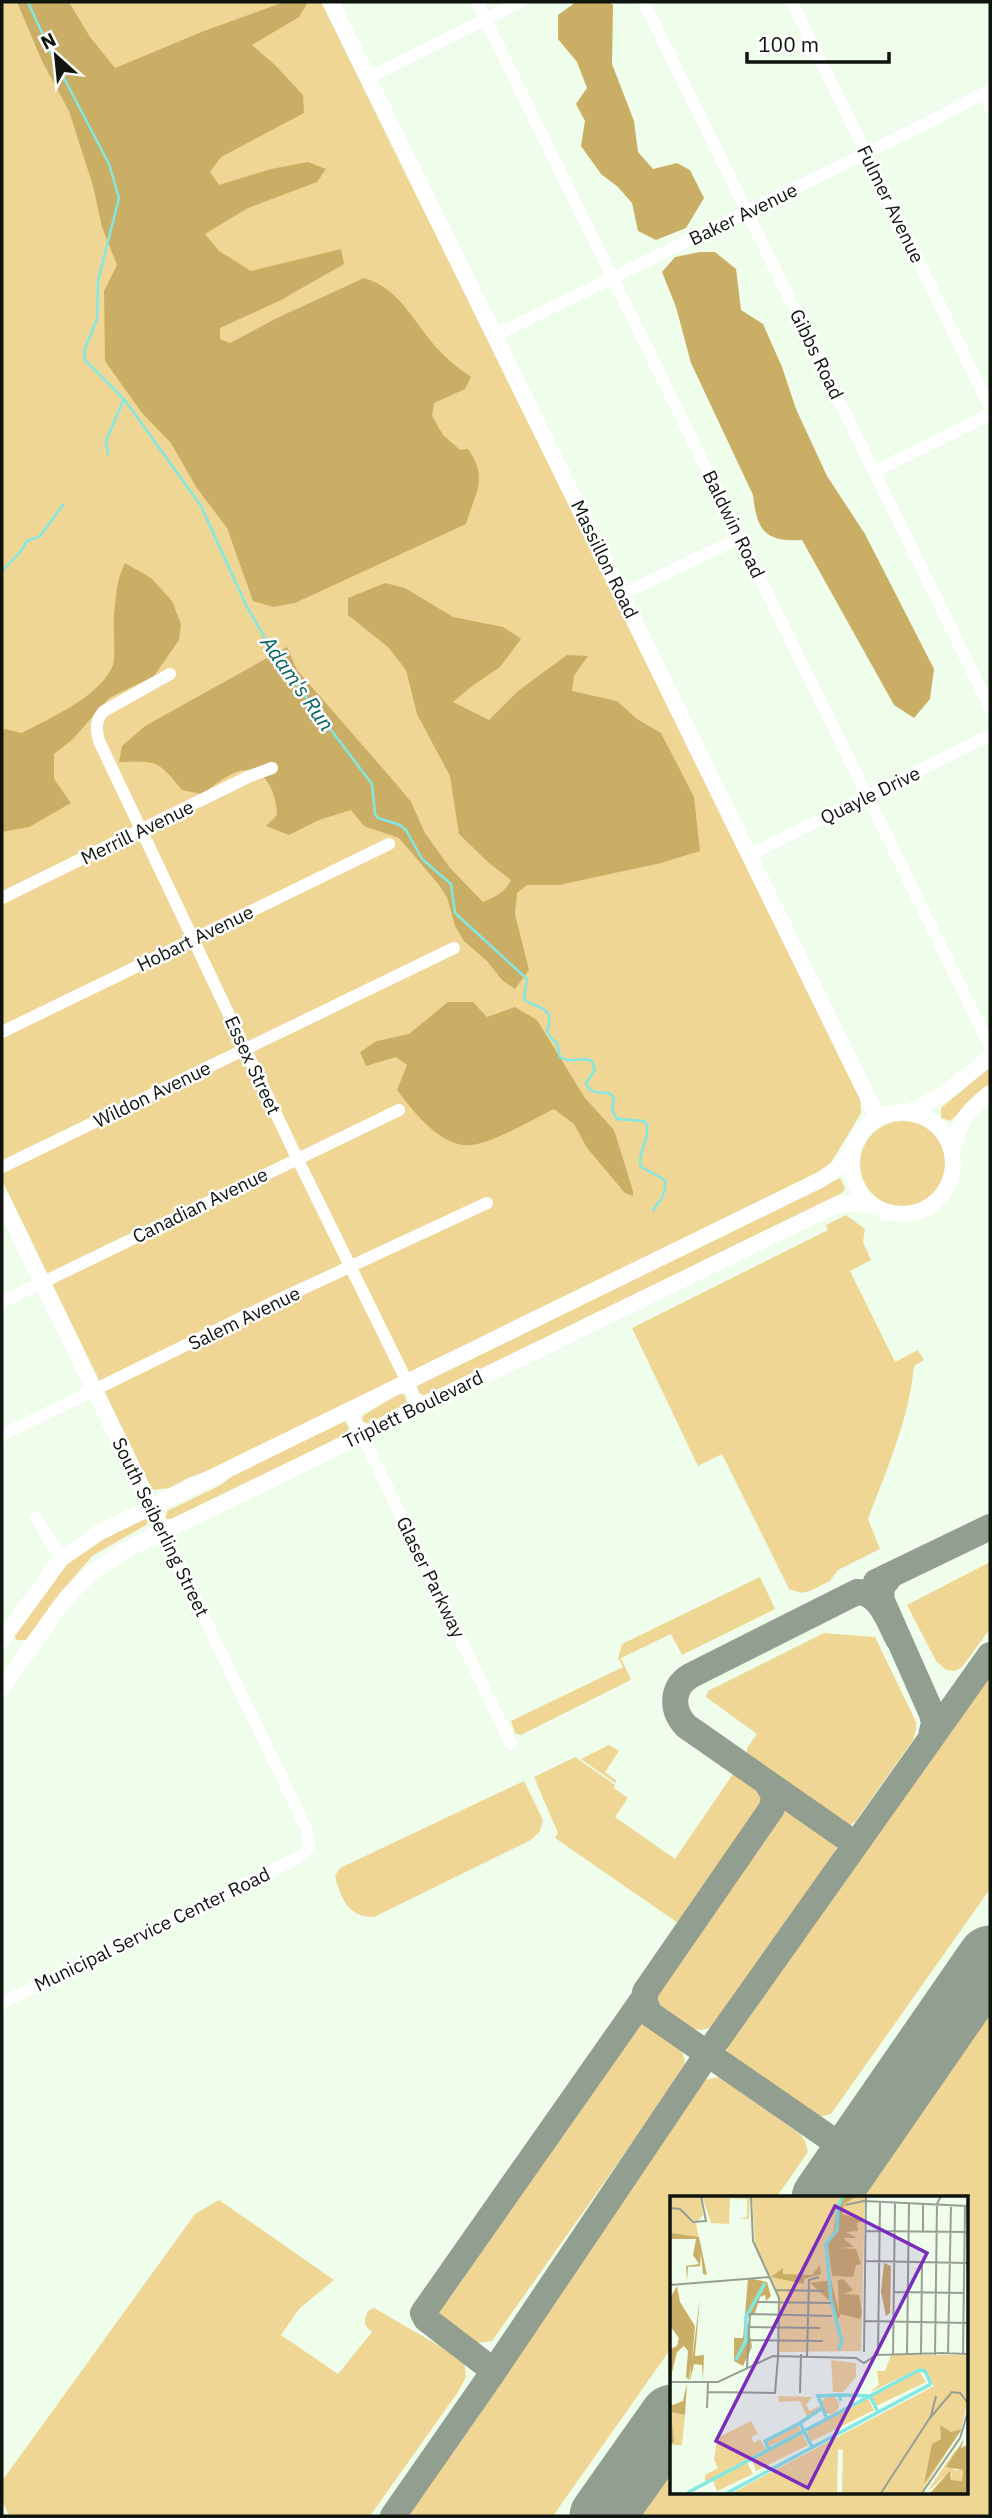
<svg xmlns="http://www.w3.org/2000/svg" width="992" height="2518" viewBox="0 0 992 2518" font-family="'IBM Plex Sans',sans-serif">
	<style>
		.green { fill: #efd695 }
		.forest { fill: #caae66 }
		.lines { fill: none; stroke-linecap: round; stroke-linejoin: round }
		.stream { stroke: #81e8e3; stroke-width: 2.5 }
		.taxiway { stroke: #929e90; stroke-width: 26 }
		.runway { stroke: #929e90; stroke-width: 65 }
		.street { stroke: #fff; stroke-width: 12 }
		.secondary { stroke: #fff; stroke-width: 16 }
		.labels { text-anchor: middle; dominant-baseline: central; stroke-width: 5; stroke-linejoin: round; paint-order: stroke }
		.street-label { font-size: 19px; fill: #0f140e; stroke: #fff }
		.water-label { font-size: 21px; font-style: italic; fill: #066360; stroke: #fff }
		.inset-river { fill: none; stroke: #81e8e3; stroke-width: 3.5 }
		.inset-road { fill: none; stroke: #95a093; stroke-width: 2 }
		.view { fill: #7b2cbf; fill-opacity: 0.15; stroke: #7b2cbf; stroke-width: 3.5 }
		.inset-edge { fill: none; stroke: #0f140e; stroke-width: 3.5 }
	</style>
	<rect width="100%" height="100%" fill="#eefeeb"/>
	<!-- green -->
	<path class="green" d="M2,2H321L860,1097L861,1113L832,1161L824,1170L221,1466L188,1478L169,1488L153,1490L147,1479L2,1180Z
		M988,1069H990V1086L950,1121L941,1118V1108Z
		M860 1164a43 43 0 1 1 86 0a43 43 0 1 1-86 0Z
		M840,1178L845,1188L843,1192L832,1198L448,1385L424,1395L418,1393L417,1385Z
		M846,1215L865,1229L863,1242L871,1260L850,1271L895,1362L918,1350L924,1360L914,1366C909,1419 887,1469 868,1519L880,1549L838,1570L830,1581L810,1591L801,1593L789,1589L722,1454L698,1466L632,1328L828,1230L826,1225Z
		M400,1393L405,1395L407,1403L369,1424L364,1422L362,1419L364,1415Z
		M344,1420L349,1428L346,1434L171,1519H166L167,1511L221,1485L238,1471Z
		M145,1518L148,1522L146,1525L92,1556L53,1602L26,1640H16L13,1632L47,1583L80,1551Z
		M990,1562V1629L962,1667L955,1671L946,1670L936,1661L907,1605Z
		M760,1577L775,1609L682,1655L671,1634L621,1658L631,1680L521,1735L515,1733L511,1721L623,1667L618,1658L622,1644Z
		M824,1633L875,1637L916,1722V1730L913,1740L855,1822L848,1826H843L751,1762L747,1758V1748L757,1734L706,1697L708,1691Z
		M990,1662V1889L831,2114L819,2117L811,2115L731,2057L727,2051L732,2033Z
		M609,1745L619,1751L605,1772L617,1781L615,1783L581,1759Z
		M575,1757L615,1785L614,1788L628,1798L615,1817L675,1859L733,1774H738L765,1792L768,1801L687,1919L678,1923L555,1838L558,1833L534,1777Z
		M524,1781L543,1820L540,1831L531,1840L374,1917C348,1917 341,1899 335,1876L340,1868Z
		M789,1808L834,1839L837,1844L835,1852L714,2025C694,2040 663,2016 650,1998L652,1991L773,1819L781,1810Z
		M990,2006V2516H634L672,2463V2492H966V2198H857Z
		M636,2018L642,2019C662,2032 686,2042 685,2068L492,2341L469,2344L436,2322L433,2309L439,2296Z
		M720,2077L800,2134L805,2141L808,2152L776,2198H672V2347L553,2516H396L695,2089L703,2080Z
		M219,2200L334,2280L299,2309L281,2335L338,2374L372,2332C363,2325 364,2321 368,2311L374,2308L464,2360L466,2377L458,2392L370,2516H9L2,2500V2481L195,2214Z"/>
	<!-- forest -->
	<path class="forest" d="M17,2H69L90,37L115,68L204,31L284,2H308L299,17L252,45L275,65L303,95L304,113L221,157L210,172L219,185L271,169L308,162L326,169L317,182L248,208L205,234L219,251L251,271L341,249L344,264L281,300L220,328V339L230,343L277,318L364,278C396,287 410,315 430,340C441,354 456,367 471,377L465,389L434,403L432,416L443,435L460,450L468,449C489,478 475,493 466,524L295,603L273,607L253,601L227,528L196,487L171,443L142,413L105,361L104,291L117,265L102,227L93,186L69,111L42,61Z
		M576,2H609L613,5L612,64L634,121L638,152L653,169L677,163L690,170L704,198L686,228L656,240L638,231L632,203L618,187L601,174L581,146L585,121L576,104L587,88L577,62L558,39V15Z
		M700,252H715L736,269L741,310L763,324L782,367L796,409L827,476L865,534L934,669L930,699L914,718L894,705L802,540C765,542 757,531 753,495L691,363L676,307L662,272L675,257Z
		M125,563L151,578L172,601L181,624L179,640L154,676L109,698L73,739L54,754V779L71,803L29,827L2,832V732L5,729L22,733C50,718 101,696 113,665C116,656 113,629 114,616C116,597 116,580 125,563Z
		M385,583L405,588L453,617L503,627L521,639L500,667L471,687L453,702L489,720L518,691L567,655L588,656L574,676L572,691L617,701L637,719L661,733L694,797L700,851L661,863L559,885H527L517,893L515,914L529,970L515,989L502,980L487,961L464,941L455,926L447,897L439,885L399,838L364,826L351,810L319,820L289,835L266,826L277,815C277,796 266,764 240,771C227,774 213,787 201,794L182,790C158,760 157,761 119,762L122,746L145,726L287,647L297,670L398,786L411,802L425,833L450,868L483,902C497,896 504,893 511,880L489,863L459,834L450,776L417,714L406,670L388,647L348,615V598Z
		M448,1002H473L487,1017L515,1007L537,1020L585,1098L614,1130L633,1191V1196L625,1193L587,1148L574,1124L554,1109C533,1119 484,1149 463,1145C436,1141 413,1111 397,1090L407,1065L396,1057L366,1066L360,1052L377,1041L409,1034Z"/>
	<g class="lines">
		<!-- stream -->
		<path class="stream" d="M28,2L53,57L109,164L119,198L98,281L97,319L84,351L85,360L124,399L201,506L246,605L275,656L372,784L375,814L378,818L400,825L406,830L422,859L451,884L455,913L527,979L524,997L526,1001C542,1009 555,1008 547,1031L551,1038L557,1043L560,1057C571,1065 581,1055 592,1061L595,1070L586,1083C591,1095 599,1092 609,1093L614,1098L612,1110L617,1119L644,1121L647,1124C650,1140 637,1152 641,1167L665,1180V1188L662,1198L653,1210
			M108,454L106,441L124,399
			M2,571L21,551L27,541L40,536L63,505"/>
		<!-- taxiway -->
		<path class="taxiway" d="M891,1575L881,1588L882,1601L932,1714L934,1723L930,1740
			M876,1582L990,1527
			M766,1782L774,1795L772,1808L645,1992V2003L650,2014L854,2155
			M855,1844L686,1726C671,1710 671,1688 690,1676L857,1592C880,1592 889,1622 898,1639
			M494,2371L426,2319L423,2313L644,1998
			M393,2516L494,2371L708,2053L990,1655"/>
		<!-- runway -->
		<path class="runway" d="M824,2198L990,1958
			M602,2516L672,2417"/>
		<!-- street -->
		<path class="street" d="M477,2L990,1046
			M644,2L990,708
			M792,2L990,407
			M368,78L520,2
			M984,94L990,107
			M496,335L932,121L990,90
			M875,471L990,414
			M623,594L740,538
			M170,674L104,711C95,720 96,730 99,741L297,1158L419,1406
			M751,854L990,735
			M2,898L250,776L272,768
			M2,1032L389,844
			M2,1167L454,948
			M2,1302L399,1110
			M350,1410L511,1744
			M2,1435L276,1301L487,1203
			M36,1518L61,1559
			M2,2003L303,1855L309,1846L307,1830L163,1532"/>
		<!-- secondary -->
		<path class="secondary" d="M331,2L878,1118
			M851 1163a51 51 0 1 1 102 0a51 51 0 1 1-102 0Z
			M909,1112L945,1093L990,1057
			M952,1150C960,1119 966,1113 990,1093
			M2,1200L163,1532
			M2,1640L61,1559L100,1532L822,1179L843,1164L852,1152
			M2,1688L67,1597L90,1574L122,1552L836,1205L861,1203L874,1206"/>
	</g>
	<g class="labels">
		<!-- street labels -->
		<g class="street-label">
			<text transform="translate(891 204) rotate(64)">Fulmer Avenue</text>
			<text transform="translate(743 214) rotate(-26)">Baker Avenue</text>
			<text transform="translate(817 354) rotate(64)">Gibbs Road</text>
			<text transform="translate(734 524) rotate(64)">Baldwin Road</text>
			<text transform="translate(605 559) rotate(64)">Massillon Road</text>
			<text transform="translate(870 795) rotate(-26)">Quayle Drive</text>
			<text transform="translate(137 832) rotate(-26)">Merrill Avenue</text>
			<text transform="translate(195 938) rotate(-26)">Hobart Avenue</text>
			<text transform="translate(253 1065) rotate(65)">Essex Street</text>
			<text transform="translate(152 1094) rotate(-26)">Wildon Avenue</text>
			<text transform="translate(200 1205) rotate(-26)">Canadian Avenue</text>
			<text transform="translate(244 1318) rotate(-26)">Salem Avenue</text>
			<text transform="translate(413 1409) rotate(-26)">Triplett Boulevard</text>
			<text transform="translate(161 1527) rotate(64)">South Seiberling Street</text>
			<text transform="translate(431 1577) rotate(64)">Glaser Parkway</text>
			<text transform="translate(152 1929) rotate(-26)">Municipal Service Center Road</text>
		</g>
		<!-- water labels -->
		<g class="water-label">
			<text transform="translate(298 683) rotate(55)">Adam's Run</text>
		</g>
	</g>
	<!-- overview -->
	<g transform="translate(670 2196)">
		<rect width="298" height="298" fill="#eefeeb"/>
		<path d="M0,0H31L33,19L27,26L0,11ZM32,0H80L79,23H69L77,21V3L60,2L59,28L41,27ZM82,0H195L191,155L109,156V102L85,49ZM0,13H8L26,27L29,43L0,42ZM221,159H297V208L291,234L251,297H172L173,254L168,253L167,297H62L264,190L250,172L199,197L209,189L207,175H215ZM161,164L186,167V181L173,196H163ZM249,175L256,186L206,210L202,200ZM151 209a9 9 0 1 1 18 0a9 9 0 1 1-18 0ZM108,200L142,201L136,209L140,215L149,210L151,214L137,221L130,205L109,206ZM198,202L204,214L140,246L137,234ZM1,216L15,219L12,249H3ZM81,225L88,238L81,241L84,247L90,243L96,253L35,286V279L48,272L44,264L47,242ZM128,228L131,235L98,251L97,245ZM132,237L138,249L86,275L82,264ZM286,253L283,274H293L292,285L281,284L282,278L275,280L256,297ZM77,266L83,278L47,295L43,285Z" fill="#efd695"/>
		<path d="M187,0L174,8L172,18L194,25L187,27L188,35L176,36L187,42H173L184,51L169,52L186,53L191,68L186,69L183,81L162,80L158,49L163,40L167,10L171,0ZM0,37L29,41L37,79L33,78L31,57L30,70L18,71L17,85L16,70L29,68L23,59L26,43H0ZM214,67L221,70L220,117L216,120L211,96ZM150,69L151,78L134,83V88L101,81L113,72V78L142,79ZM78,82L97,86L101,100L96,105L95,99L90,101L85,117L77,122L82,151L73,170L64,165V142H73ZM173,83L183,94L174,98L189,99L192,117L190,123L171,118L166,127L162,107L140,87L161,84L169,117L168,84ZM7,90L10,106L25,130L22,165L30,100L25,160L34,159L33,184L32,169L24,168L20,185L21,167L19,184L16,181L18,155L14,150L7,156L0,185V153L7,150L9,142L0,130V102ZM17,187L15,219L1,216L4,246L0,250V210L13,205ZM270,229L281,236L292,233L254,288L262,248L271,243ZM294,243L291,252L297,249V297H260L280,275L281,284L292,285L293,274L276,271Z" fill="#caae66"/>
		<path class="inset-river" d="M168,154L172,146L161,104L156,48L167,34L168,10L173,0M66,164L76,144V121L95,87M169,199L200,200L208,216M156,221L148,200L169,199L171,205M142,251L130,227L152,212M99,254L95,245L130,227M17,297L249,174L255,175L261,188M57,297L261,188"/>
		<path class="inset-road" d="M81,0L83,45L109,102L108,161M175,9L194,5L297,10M0,12L10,13L23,26L36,25L31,0M196,35L297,36M253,36V8M195,65L297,67M0,89L99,81M105,94L154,95M224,96L294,97M87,106L161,107M194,125L298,127M78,131L150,132M78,144L153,145M194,156L196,0M270,157L298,158M278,157L281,9M237,158L239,7M293,158L295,10M208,159L210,6M223,159L225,7M251,159L252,66M265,159L267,8L271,0M137,161L139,84L149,81M77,172L80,118L162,120M0,186H48L103,160L186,162L194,167L206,159L274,157M38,196L105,197L108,161M130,197L131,158M37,212L38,187M260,222L282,196L290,197L298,207M211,297L261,220L266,200M252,297L290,242L298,215"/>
		<path class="view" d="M165,10L257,57L138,292L46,245Z"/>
		<rect width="298" height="298" class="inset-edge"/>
	</g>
	<!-- border -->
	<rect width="992" height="2518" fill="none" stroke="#0f140e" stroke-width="7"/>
	<!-- north arrow -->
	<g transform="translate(56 56) rotate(333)" stroke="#ffffff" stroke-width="5" paint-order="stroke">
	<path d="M0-5L12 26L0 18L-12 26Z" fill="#0f140e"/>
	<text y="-10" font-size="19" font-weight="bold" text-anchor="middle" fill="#0f140e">N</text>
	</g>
	<!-- scale -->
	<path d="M747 52v10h142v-10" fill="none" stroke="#0f140e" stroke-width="3.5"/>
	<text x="758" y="52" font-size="21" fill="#0f140e" stroke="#ffffff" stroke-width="5" paint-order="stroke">100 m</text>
</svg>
